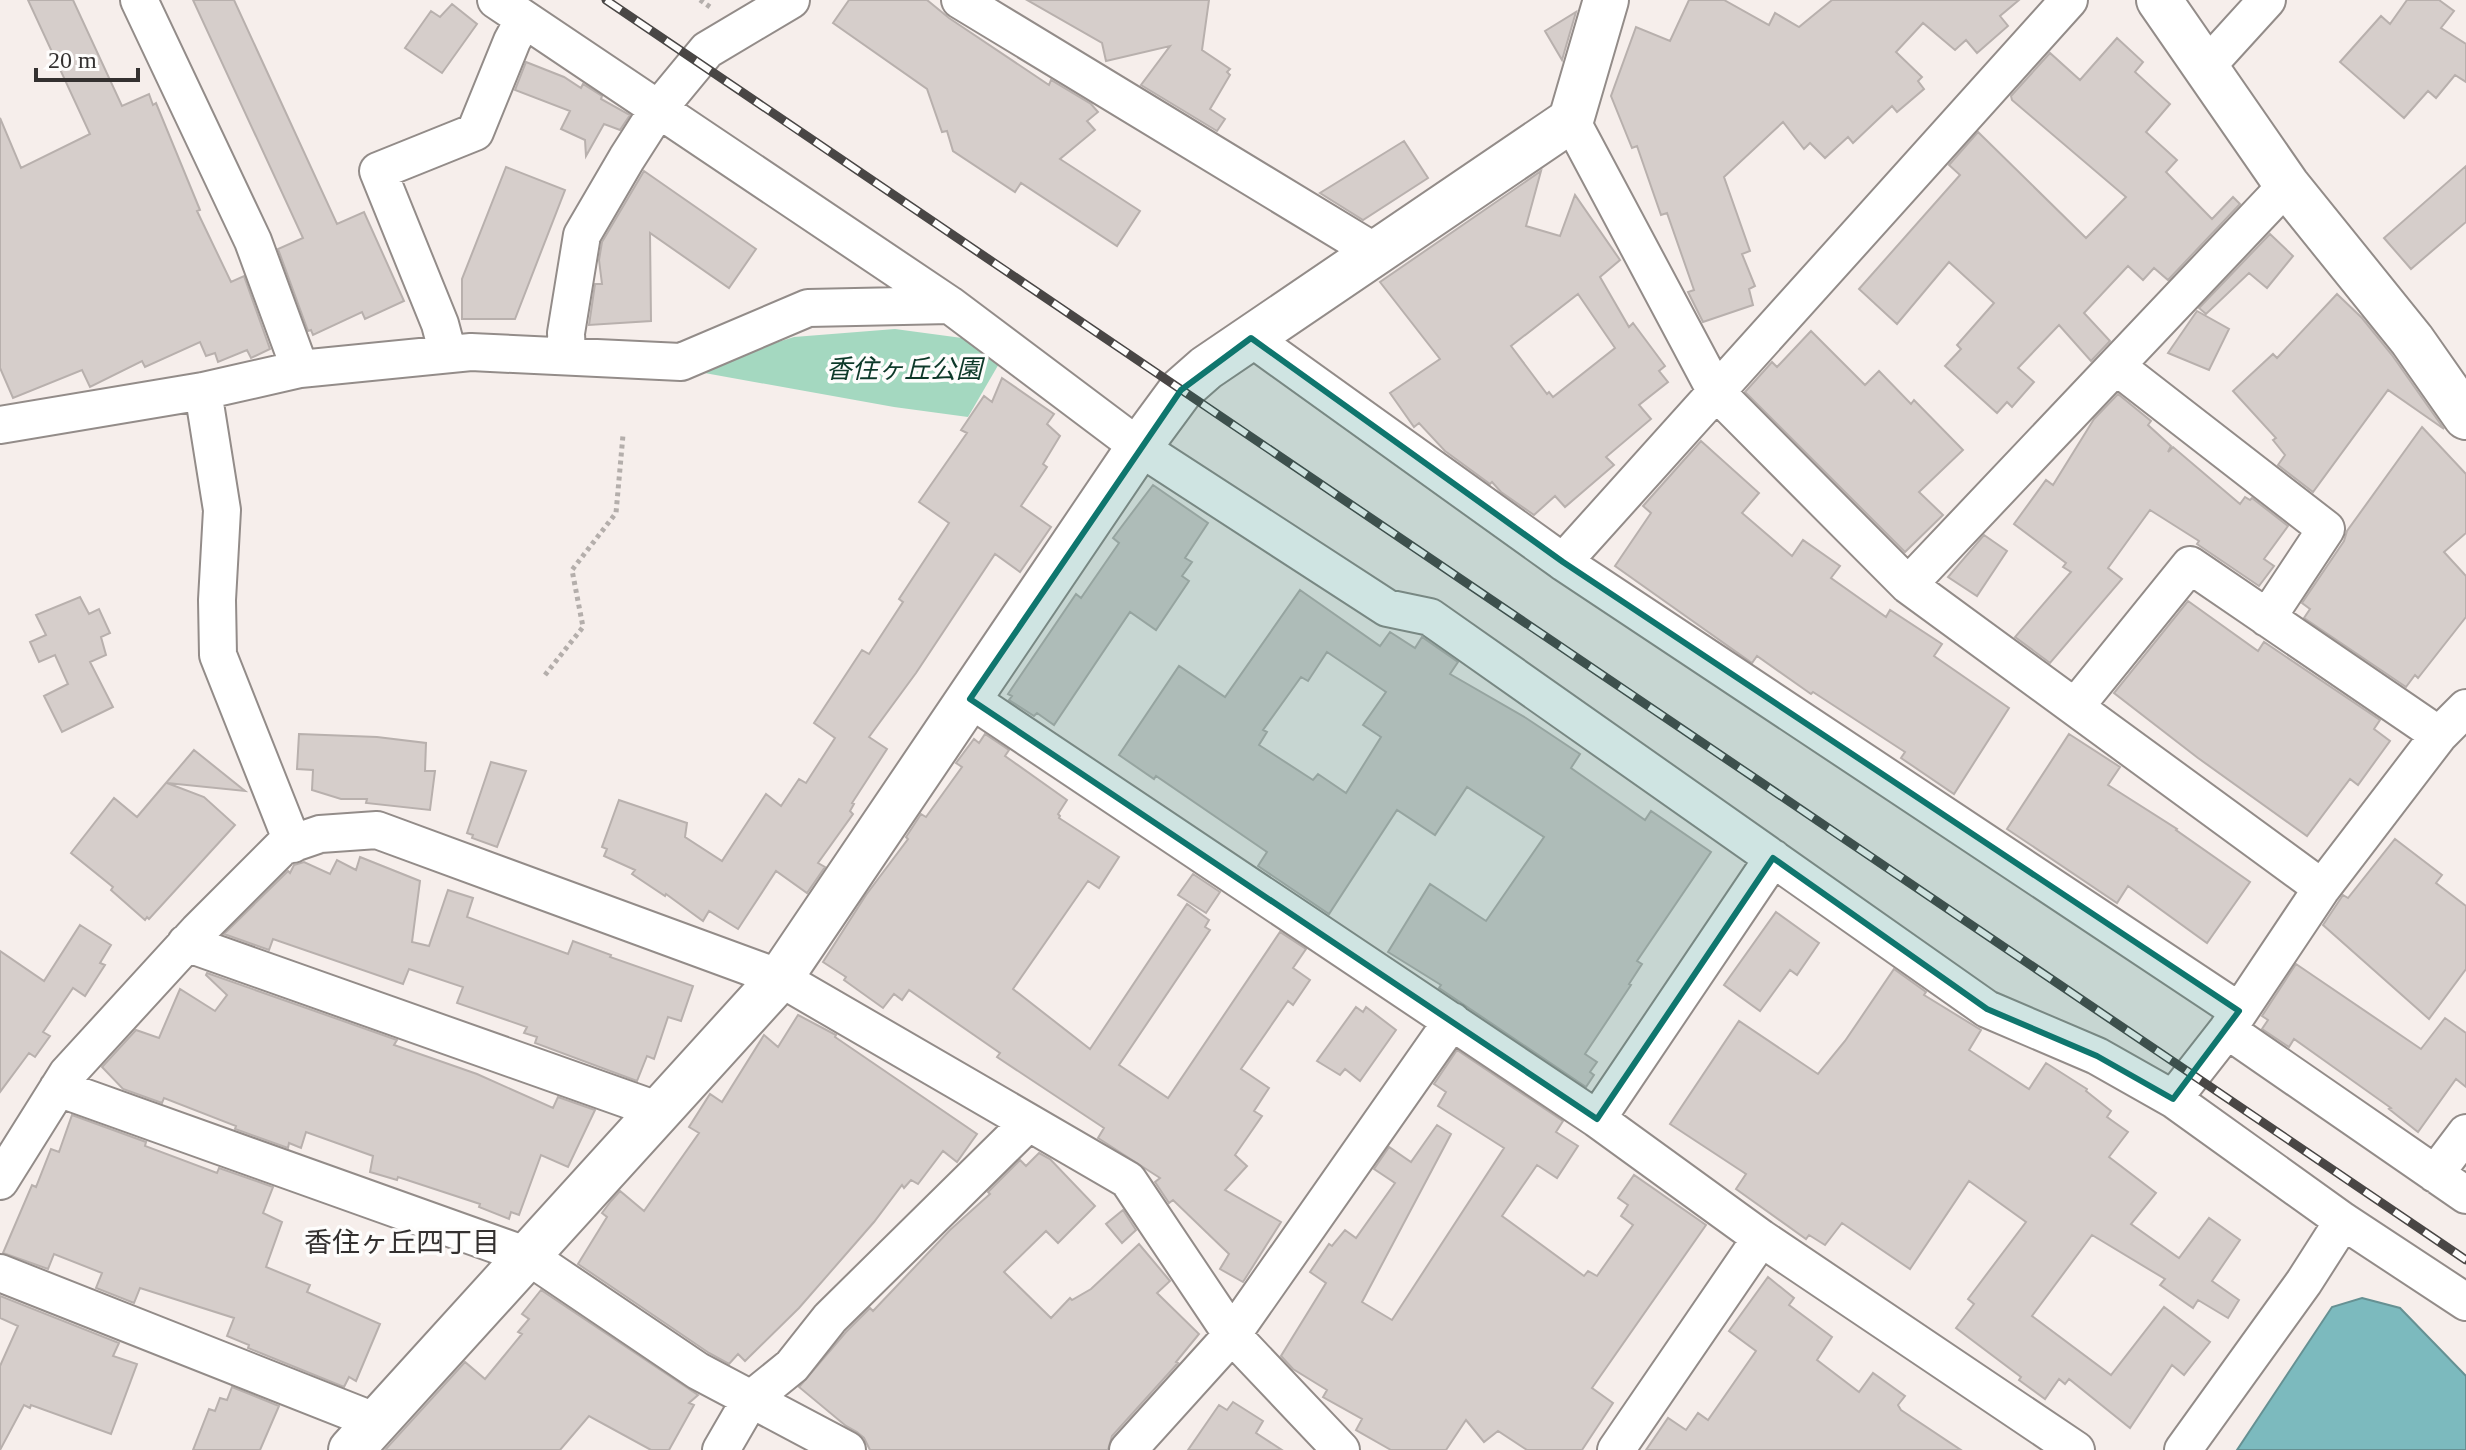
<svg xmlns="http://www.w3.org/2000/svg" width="2466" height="1450" viewBox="0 0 2466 1450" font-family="'Times New Roman','Noto Sans JP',serif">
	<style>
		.green { fill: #a4d8c0 }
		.water { fill: #7cbabe; stroke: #669193; stroke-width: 2 }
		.building { fill: #d6cecb; stroke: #b8b0ad; stroke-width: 2; fill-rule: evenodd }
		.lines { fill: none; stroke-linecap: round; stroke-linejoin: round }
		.minor-casing { stroke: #938c89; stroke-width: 40 }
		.tertiary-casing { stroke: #938c89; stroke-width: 48 }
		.path { stroke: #b4aeab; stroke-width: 5; stroke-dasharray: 4 4; stroke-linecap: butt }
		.minor { stroke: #fff; stroke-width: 36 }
		.tertiary { stroke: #fff; stroke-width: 44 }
		.rail-casing { stroke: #494645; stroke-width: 9 }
		.rail { stroke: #fefdfc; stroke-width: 6; stroke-dasharray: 18; stroke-linecap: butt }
		.marked { fill: #0f766e; fill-opacity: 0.2; stroke: #0f766e; stroke-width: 6; stroke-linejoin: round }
		.labels { text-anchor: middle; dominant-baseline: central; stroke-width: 7; stroke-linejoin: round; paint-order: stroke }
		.park-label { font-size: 26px; font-style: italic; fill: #0d3929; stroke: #fefdfc }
		.neighbourhood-label { font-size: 28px; fill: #343130; stroke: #fefdfc }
	</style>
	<rect width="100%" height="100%" fill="#f6eeeb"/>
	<!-- green -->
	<path class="green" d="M895,329L962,338L1000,362L968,417L894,407L688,370L794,337Z"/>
	<!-- water -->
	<path class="water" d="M2362,1298L2400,1308L2466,1376V1450H2237L2332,1307Z"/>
	<!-- building -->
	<path class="building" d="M28,0H73L122,106L149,94L153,105L156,103L200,210L197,211L231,282L244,276L270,349L251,358L247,350L218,362L215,353L206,356L200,342L145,367L142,361L90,387L82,370L13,398L0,368V118L21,168L90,134Z
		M193,0H234L337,224L364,212L404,301L365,319L362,312L313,335L311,330L308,331L278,249L303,238Z
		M849,0H927L949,18L1049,85L1051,80L1091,104L1098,112L1087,121L1095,130L1060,159L1140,211L1117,246L1021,183L1015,192L953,151L947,131L942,132L927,89L833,23Z
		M1027,0H1209L1202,50L1230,69L1227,72L1230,75L1210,109L1225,119L1217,131L1141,85L1170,46L1106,61L1102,43Z
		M1689,0H1724L1769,25L1775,13L1799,27L1832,0H2019L2000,16L2008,26L1977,53L1966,40L1955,50L1923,23L1896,52L1922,77L1918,81L1924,89L1897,112L1892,106L1853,143L1848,137L1825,158L1810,143L1804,149L1783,122L1724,177L1750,251L1742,254L1755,286L1749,289L1753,305L1703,322L1688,292L1694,290L1667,213L1661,215L1637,146L1632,148L1611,96L1636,27L1670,41Z
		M2407,0H2439L2454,11L2441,28L2466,44V82L2455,75L2436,98L2428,91L2404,118L2340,62L2381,16L2390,24Z
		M452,4L477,24L442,73L405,48L431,11L440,17Z
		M1576,12L1562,60L1545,31Z
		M2117,38L2143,62L2135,72L2170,104L2146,132L2177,160L2166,172L2212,219L2233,197L2240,204L2168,280L2154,268L2143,280L2128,266L2084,313L2110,341L2091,361L2059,325L2018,368L2034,382L2012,407L2007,402L1997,413L1945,366L1961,349L1957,345L1994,303L1949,262L1897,324L1859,289L1960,175L1949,165L1978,132L2086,238L2126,197L2012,100L2011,96L2050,53L2080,80Z
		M526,62L564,77L581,88L583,84L602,96L601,99L630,115L620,130L604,124L586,156L585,140L561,129L570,111L515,90Z
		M1404,141L1428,178L1363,220L1320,193Z
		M2466,166V222L2411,269L2384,238Z
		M506,167L565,190L515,319H462V279Z
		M644,171L756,249L729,288L650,233L651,321L589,325L595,284H602L599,260L602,242Z
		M1541,171L1526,226L1560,236L1575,195L1620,260L1600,277L1629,327L1633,323L1665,366L1659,371L1668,382L1639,405L1651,419L1606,457L1614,465L1565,507L1555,496L1534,515L1501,492L1492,482L1490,484L1445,451L1419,423L1414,427L1390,393L1440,359L1380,282ZM1578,294L1615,348L1553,397L1549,392L1547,394L1511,346Z
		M2270,234L2293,256L2267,288L2249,273L2206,314L2199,308Z
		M2337,294L2362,318L2392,355L2444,429L2388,390L2313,492L2278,465L2285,455L2273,440L2276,438L2233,391L2273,354L2277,358Z
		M2197,311L2229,329L2209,370L2168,353Z
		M1811,331L1865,385L1879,371L1911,404L1914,400L1963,450L1919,492L1943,515L1905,552L1745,392L1772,362L1777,367Z
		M1002,378L1054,414L1047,424L1060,436L1043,464L1047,467L1021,506L1051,527L1020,572L995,554L916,673L869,737L887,749L852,803L854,804L850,811L853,814L818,863L825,867L807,893L776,871L738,929L709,911L703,921L666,894L665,896L632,874L635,870L604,856L607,849L602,847L619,800L687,823L685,837L722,861L766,794L781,806L799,779L806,783L835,738L814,723L862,650L869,654L903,602L899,599L949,523L919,502L967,433L961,430L984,396L992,402Z
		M2118,394L2151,421L2148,425L2171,446L2168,452L2173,447L2240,504L2245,497L2250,500L2252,498L2288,526L2264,559L2274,566L2259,586L2197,544L2199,541L2150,510L2108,568L2122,579L2050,663L2015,637L2071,572L2063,567L2066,563L2014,524L2046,480L2053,485L2094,419Z
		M2422,427L2466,474V533L2444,552L2466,576V617L2418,678L2415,675L2406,687L2304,618L2310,609L2302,603L2344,541L2347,531Z
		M1701,441L1759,493L1742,513L1792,556L1803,540L1840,566L1831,578L1886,617L1890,610L1942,644L1934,656L2009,708L1954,794L1901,758L1905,752L1813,692L1811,694L1757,656L1752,663L1615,566L1651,513L1643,506Z
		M1153,485L1208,523L1185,558L1192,562L1182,576L1189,581L1156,630L1130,612L1054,725L1037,713L1034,716L1009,700L1012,696L1008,694L1076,594L1081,598L1119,543L1113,538Z
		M1984,535L2007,551L1977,596L1948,577Z
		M1300,590L1380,646L1390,632L1415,648L1422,637L1458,662L1450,674L1526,718L1580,754L1571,768L1645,820L1651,811L1711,852L1637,961L1642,964L1629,984L1631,985L1585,1054L1597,1062L1590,1072L1594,1075L1586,1087L1439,988L1441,985L1388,952L1430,884L1486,921L1544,837L1467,787L1435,835L1397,810L1329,914L1258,866L1267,852L1156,776L1154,779L1119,755L1179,666L1225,697ZM1327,652L1386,692L1363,725L1381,737L1346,793L1318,774L1313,780L1259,745L1267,732L1263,730L1301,677L1308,681Z
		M80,597L89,614L99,609L110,633L101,637L106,655L90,662L113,707L62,732L44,696L68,684L55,655L39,662L30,642L46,635L36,615Z
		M2188,601L2258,651L2264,642L2380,720L2374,729L2390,741L2358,785L2350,779L2307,836L2198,758L2114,693Z
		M299,734L377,737L426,743L425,771H435L430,810L366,803L367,799H341L312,790L313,770L297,769Z
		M985,734L1009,750L1005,756L1067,800L1058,814L1060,816L1059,818L1119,857L1099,888L1088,881L1013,989L1090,1049L1187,904L1209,920L1205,927L1210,930L1119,1065L1168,1098L1280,932L1306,949L1293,968L1310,980L1293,1005L1288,1001L1241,1069L1269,1088L1254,1111L1262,1116L1235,1155L1247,1166L1225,1190L1281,1222L1243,1282L1220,1269L1229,1254L1173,1200L1169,1203L1155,1182L1160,1178L1098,1138L1104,1128L997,1057L1000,1053L909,990L902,1000L894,994L883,1008L844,980L846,977L823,962L866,895L908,839L906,837L921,814L926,817L962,767L956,763L974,739L979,743Z
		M2069,734L2120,767L2108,785L2177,829L2176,830L2250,882L2207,943L2128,886L2117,903L2007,829Z
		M194,750L245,791L167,783L204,797L235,825L149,919L147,917L145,920L111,890L113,887L71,853L114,798L137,817Z
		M491,762L526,771L497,847L472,838L473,835L467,833Z
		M2395,839L2442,875L2436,883L2466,906V969L2429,1019L2323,925L2343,895L2348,898Z
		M360,857L420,881L412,942L429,946L448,890L473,898L467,917L568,954L573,941L611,955L610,957L693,986L681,1021L668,1017L654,1059L647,1056L637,1081L535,1043L537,1037L524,1033L527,1027L457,1003L463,987L409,969L403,984L273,939L269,950L224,934L288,871L290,873L294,865L304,862L330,874L337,860L356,870Z
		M1193,874L1220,892L1206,913L1178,895Z
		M1776,912L1819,943L1797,975L1790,970L1760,1011L1724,985Z
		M80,925L111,945L100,963L105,965L85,996L73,988L43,1032L50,1036L35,1057L29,1053L0,1092V951L44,981Z
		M2296,964L2421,1049L2445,1018L2466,1033V1087L2456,1079L2418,1132L2389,1109L2391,1108L2294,1039L2289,1047L2262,1029L2268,1020L2262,1016Z
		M1894,969L1926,992L1924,995L1981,1030L1969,1050L2029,1089L2046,1063L2087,1089L2086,1091L2111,1111L2107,1117L2128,1132L2109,1157L2156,1193L2131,1224L2179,1258L2209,1218L2240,1240L2212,1281L2239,1300L2228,1318L2198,1300L2193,1308L2160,1285L2165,1279L2092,1235L2032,1316L2111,1375L2164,1307L2210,1342L2184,1375L2172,1365L2130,1428L2069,1379L2065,1384L2059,1379L2045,1399L2019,1380L2021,1377L1956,1328L1974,1304L1968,1299L2026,1222L1969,1181L1910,1269L1842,1223L1825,1245L1809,1235L1806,1239L1736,1189L1746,1174L1670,1124L1739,1021L1818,1074L1845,1041Z
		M207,973L397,1040L394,1045L477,1074L553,1108L558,1097L595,1110L568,1167L541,1155L519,1215L511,1212L509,1219L479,1207L480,1204L398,1177L397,1180L370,1172L373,1156L306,1132L301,1148L289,1143L288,1148L235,1129L236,1126L164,1098L162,1103L123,1089L102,1067L136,1030L159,1038L180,989L215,1011L227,995L206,975Z
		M1356,1007L1363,1012L1366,1007L1396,1030L1360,1081L1345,1069L1340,1075L1317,1061Z
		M798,1015L836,1035L835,1037L977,1134L957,1162L943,1151L918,1184L911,1180L904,1188L902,1185L874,1222L799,1308L745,1361L738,1354L729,1364L709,1353L578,1264L607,1217L602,1213L611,1201L620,1191L644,1211L699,1133L689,1127L710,1094L722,1102L764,1035L778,1047Z
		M1457,1050L1563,1121L1556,1132L1578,1146L1557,1178L1537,1165L1502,1216L1584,1276L1588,1271L1597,1276L1633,1225L1621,1216L1628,1205L1618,1198L1634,1175L1706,1225L1592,1388L1613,1403L1582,1450H1527L1498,1431L1484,1442L1466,1420L1446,1450H1391L1356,1430L1362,1419L1323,1397L1327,1390L1293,1369L1281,1356L1326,1283L1310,1272L1329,1244L1332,1246L1345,1230L1356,1238L1395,1183L1374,1169L1389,1147L1411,1162L1437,1125L1451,1134L1362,1302L1392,1320L1504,1148L1438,1106L1446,1092L1434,1084Z
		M72,1115L146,1142L145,1146L217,1173L219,1168L273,1187L263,1213L282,1222L266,1267L310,1285L307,1292L380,1324L356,1381L349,1377L344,1387L248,1348L249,1345L227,1336L234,1318L140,1288L134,1303L96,1288L102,1273L54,1254L48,1269L3,1253L32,1185L36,1187L51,1149L59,1152Z
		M1039,1153L1050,1159L1095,1206L1058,1243L1046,1231L1004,1272L1051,1318L1070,1298L1072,1300L1091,1289L1139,1244L1170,1281L1157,1293L1199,1334L1176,1362L1178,1363L1112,1436L1108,1450H870L864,1438L857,1432L846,1426L799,1387L846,1332L870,1308L873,1311L950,1230L990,1194L988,1192L1020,1160L1026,1166Z
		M1123,1210L1136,1230L1122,1243L1106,1224Z
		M1768,1277L1794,1298L1789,1305L1832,1337L1817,1360L1859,1392L1873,1373L1905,1396L1898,1405L1901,1410L1961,1450H1646L1668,1418L1686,1430L1698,1413L1708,1420L1756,1351L1729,1331Z
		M541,1290L698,1395L689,1403L694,1405L669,1450H651L589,1416L560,1450H385L465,1362L485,1379L522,1334L518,1332L529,1319L522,1314Z
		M0,1296L119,1343L113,1356L137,1364L111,1434L31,1405L30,1408L24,1405L0,1450V1366L18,1326L0,1318Z
		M232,1387L279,1406L260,1450H193L209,1409L215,1411L220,1398L227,1400Z
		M1233,1402L1263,1421L1256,1433L1282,1450H1188L1219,1405L1227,1410Z"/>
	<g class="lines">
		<!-- minor casing -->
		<g class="minor-casing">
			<path id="minor" d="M139,0L253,241L300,369
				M496,0L950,305L1139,447L1387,608L1430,617L1987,1009L2097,1056L2173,1099L2343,1221L2466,1302
				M960,0L1375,252
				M2206,67L2267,0
				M1571,120L1716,392L1908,585L2322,888
				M1251,338L1563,562L2239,1011
				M448,354L440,324L378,171L475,132L512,41L524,19
				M567,356L566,333L582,235L627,158L659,108L707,50L791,0
				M2116,366L2326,529L2267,618
				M203,391L222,510L217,600L218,655L293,844
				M0,425L203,391L300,369L471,352L681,362L808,308L950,305
				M1563,562L2069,0
				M1908,585L2287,185
				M970,699L1597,1119L1761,1238L2076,1450
				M2075,707L2190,565L2439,735
				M186,943L660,1111
				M2227,1030L2466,1195
				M58,1088L528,1256L698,1371L847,1450
				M2173,1099L2227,1030L2322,888L2439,735L2466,708
				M1597,1119L1773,858
				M2435,1174L2466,1133
				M0,1181L67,1074L198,931L282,847L320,834L377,830L780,978L1128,1180L1232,1335L1341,1450
				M0,1273L377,1422
				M721,1450L750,1400L792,1366L830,1318L1028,1123
				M1128,1450L1232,1335L1452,1021
				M1616,1450L1761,1238
				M2183,1450L2304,1282L2343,1221"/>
		</g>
		<!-- tertiary casing -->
		<g class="tertiary-casing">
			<path id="tertiary" d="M2159,0L2287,185L2412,340L2466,417
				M351,1450L780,978L1139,447L1181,390L1206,368L1571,120L1606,0"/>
		</g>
		<!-- path -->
		<path class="path" d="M700,0L713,9
			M545,675L583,627L572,570L616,513L623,435"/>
		<!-- minor -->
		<use href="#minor" class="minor"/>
		<!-- tertiary -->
		<use href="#tertiary" class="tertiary"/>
		<!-- rail casing -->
		<g class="rail-casing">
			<path id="rail" d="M606,0L2466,1260"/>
		</g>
		<!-- rail -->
		<use href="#rail" class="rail"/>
	</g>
	<!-- marked area -->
	<path class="marked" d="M1251,338L1563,562L2239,1011L2173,1099L2097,1056L1987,1009L1773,858L1597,1119L970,699L1181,390Z"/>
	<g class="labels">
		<!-- park labels -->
		<g class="park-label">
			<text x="904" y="369">香住ヶ丘公園</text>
		</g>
		<!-- neighbourhood labels -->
		<g class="neighbourhood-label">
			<text x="402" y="1242">香住ヶ丘四丁目</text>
		</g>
	</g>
	<!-- scale -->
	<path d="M36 68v12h102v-12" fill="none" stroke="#343130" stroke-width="4"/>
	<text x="48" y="68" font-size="24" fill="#343130" stroke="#fefdfc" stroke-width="6" paint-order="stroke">20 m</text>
</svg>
